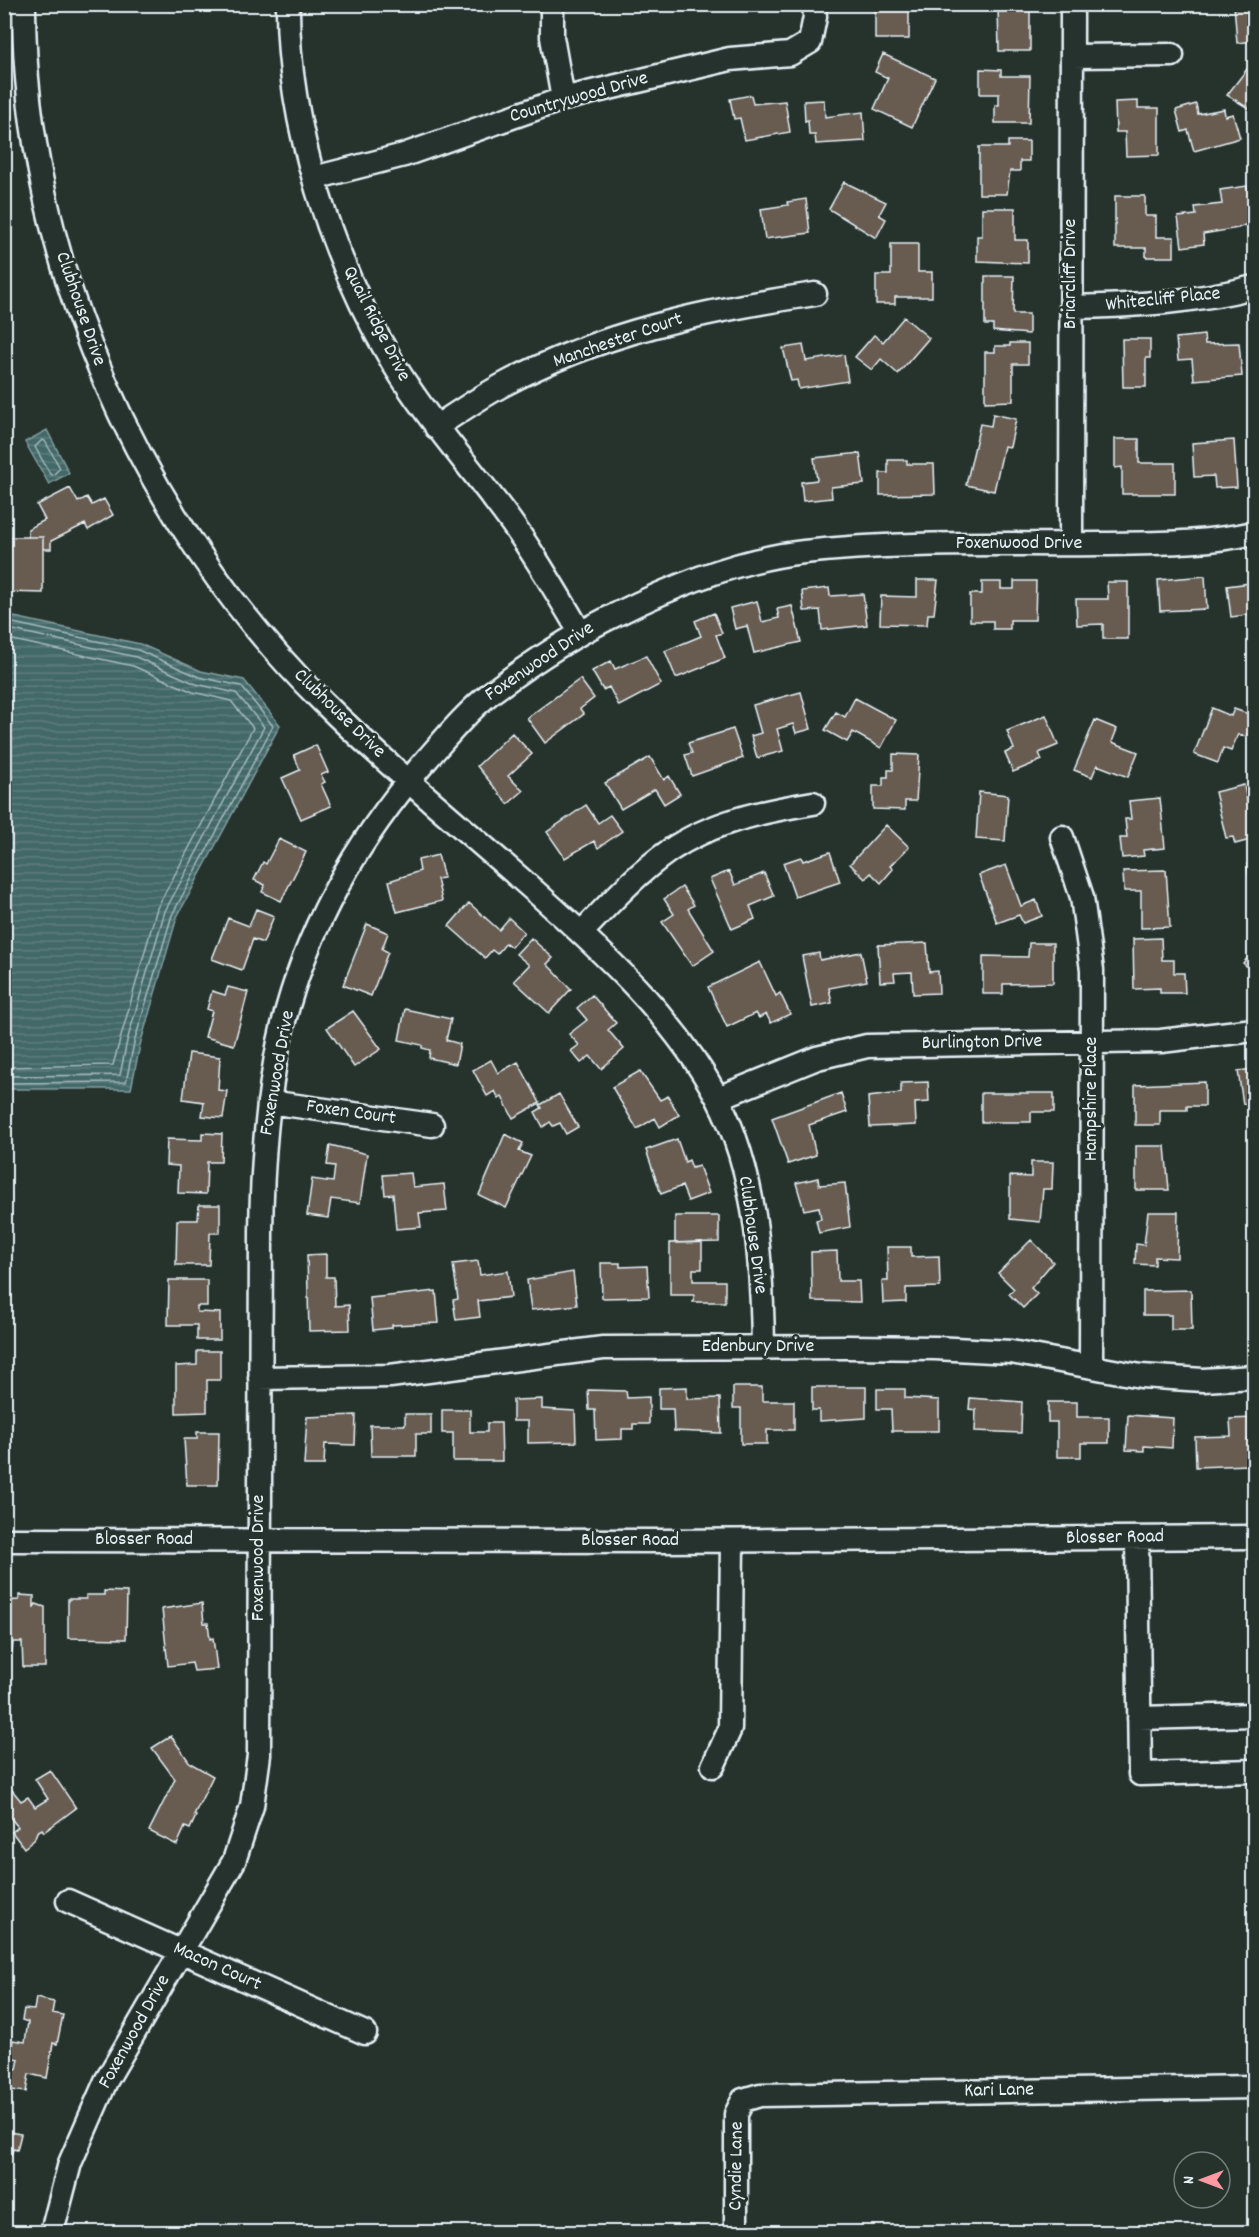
<svg xmlns="http://www.w3.org/2000/svg" width="1259" height="2237" viewBox="0 0 1259 2237" font-family="Dekko,sans-serif">
	<style>
		.water { fill: url(#water-rules); stroke: #859ea1; stroke-width: 1.5 }
		.lines { fill: none; stroke-linecap: round; stroke-linejoin: round }
		.shore { stroke: #a6babe; stroke-width: 1.5 }
		.building { fill: #675c51; stroke: #e8f1f8; stroke-width: 1.5 }
		.minor-casing { stroke: #e8f1f8; stroke-width: 27 }
		.minor { stroke: #26332d; stroke-width: 22 }
		.labels { text-anchor: middle; dominant-baseline: central; stroke-width: 6; stroke-linejoin: round; paint-order: stroke }
		.street-label { font-size: 20px; fill: #e8f1f8; stroke: #26332d }
	</style>
	<defs>
		<pattern id="water-rules" width="6" height="5" patternUnits="userSpaceOnUse" patternTransform="scale(1.5)"><rect width="6" height="5" fill="#436767"/><path d="M0 2.5h6" fill="none" stroke="#5e7d7e"/></pattern>
	</defs>
	<rect width="100%" height="100%" fill="#26332d"/>
	<filter id="ink" filterUnits="userSpaceOnUse"><feTurbulence type="fractalNoise" baseFrequency=".0167" numOctaves="2"/><feDisplacementMap in="SourceGraphic" scale="12" xChannelSelector="R" yChannelSelector="G"/><feConvolveMatrix kernelMatrix="1 2 1 2 8 2 1 2 1" color-interpolation-filters="sRGB"/></filter>
	<g filter="url(#ink)">
		<!-- water -->
		<path class="water" d="M47,430L69,473L49,484L25,442Z
			M5,615L140,644L201,671L244,680L280,725L177,917L140,1045L131,1089H5Z"/>
		<g class="lines">
			<!-- shore -->
			<path class="shore" d="M42,440L45,441L60,468L53,475L50,474L35,447Z
				M4,621L138,650L199,677L241,686L273,726L172,915L134,1043L126,1082L4,1083
				M4,628L136,657L196,684L236,693L264,727L165,911L127,1041L120,1075L4,1076
				M4,638L133,666L193,692L231,701L253,728L157,908L113,1065L4,1067"/>
		</g>
		<!-- building -->
		<path class="building" d="M865,4H909V39H875V6Z
			M1234,4H1254V41L1237,43Z
			M998,6H1030V51H999Z
			M883,54L935,78L912,127L874,109L888,78L875,72Z
			M1254,60V108L1253,111L1227,95Z
			M980,69L1001,70V76H1030L1029,123H995V105H999V94H980Z
			M751,95L753,104L785,101L790,132L745,140L740,118L734,119L730,99Z
			M824,100L825,117L863,112L865,141L816,144L815,135H809L808,120L805,121L804,101Z
			M1138,101V108H1159V155L1126,156L1125,132H1116L1115,102Z
			M1196,104L1198,114L1224,109L1225,116L1233,114L1240,138L1194,151L1188,130L1182,132L1176,110Z
			M1008,141H1029V161H1020V171H1010L1007,194H979V147H1008Z
			M844,182L886,202L879,215L886,219L876,238L829,209Z
			M1247,186L1252,222L1238,228L1203,234L1204,244L1182,247L1178,217L1196,215L1195,207L1222,204L1220,190Z
			M1115,196H1145V216H1156V237H1174V257H1146V248H1115Z
			M806,199L810,233L765,239L761,209L788,205L787,202Z
			M982,208H1015V240H1028V263L977,261V236H982Z
			M891,244H918V272H932V297H895V304H876V275H891Z
			M985,276H1014L1013,314H1029V334L993,331V325H985Z
			M904,317L929,338L898,374L881,359L872,370L855,357L874,335L883,342Z
			M1204,335L1205,344L1239,343L1242,376L1194,380L1192,359L1178,360L1176,338Z
			M1122,339H1150V358H1146V387H1123Z
			M1010,343H1028V364H1013V401L985,402V352H995V346H1010Z
			M803,345L806,361L844,355L848,381L799,389L797,380L791,381L783,348Z
			M993,414L1016,419L1010,447L1004,446L994,491L966,485L980,424L991,426Z
			M1115,439H1139V463H1175V494H1122V467L1115,468Z
			M1234,440L1237,487L1215,488L1214,476L1194,477L1192,443Z
			M860,453L864,484L831,487L832,498L803,501L801,482L817,480L814,458Z
			M888,460H907V464H934L935,494L880,495V473H888Z
			M70,488L78,502L87,497L92,505L104,499L113,515L88,530L85,524L51,541V549H43V537H28V529L45,520L37,505Z
			M4,537H43V593L4,592Z
			M1254,569V614L1231,617L1227,586L1250,583L1248,570Z
			M1205,576L1207,609L1160,611L1158,580Z
			M917,580H938L934,614H928L927,625L880,624L881,596L917,597Z
			M1014,581H1036L1035,620H1010V629H993V621H970V594H982V582H1001V589H1014Z
			M1107,582H1128V639H1103V624L1077,625L1076,599H1108Z
			M829,588L830,596L863,594L867,625L822,630L820,610L804,611L802,591Z
			M757,601L762,622L779,618L777,609L792,606L801,642L754,653L747,626L735,629L730,608Z
			M714,613L722,633L716,635L725,658L676,678L665,651L701,636L695,621Z
			M646,656L661,684L619,706L609,687L603,690L592,671L611,661L615,669Z
			M580,679L594,698L580,709L584,714L545,743L527,718Z
			M801,692L811,729L796,733L793,724L777,729L783,751L757,758L751,736L761,733L753,705Z
			M855,698L896,720L881,748L853,732L847,742L825,730L836,712L845,717Z
			M1212,708L1231,716L1234,709L1254,716L1246,737L1238,734L1231,751L1223,748L1218,763L1194,754Z
			M1046,715L1058,745L1039,753L1042,760L1013,772L1005,753L1014,749L1007,731Z
			M1095,720L1117,729L1112,742L1138,752L1128,777L1097,765L1092,777L1074,770Z
			M733,729L743,758L692,776L685,755L692,753L688,743Z
			M512,733L532,754L508,776L523,791L508,804L477,766Z
			M316,745L328,772L321,775L325,782L321,784L331,806L301,819L282,778L300,770L294,755Z
			M893,754L919,755L916,801H905V810L873,809V786H883V777H888V770H893Z
			M650,757L664,780L669,776L680,794L664,804L655,789L621,809L605,783Z
			M1244,785L1254,839L1235,844L1233,837L1226,838L1215,792Z
			M979,792L1008,795L1005,841L976,839Z
			M1160,798L1165,848L1143,850L1144,856L1122,858L1120,838H1127L1125,819H1131L1129,801Z
			M586,805L598,823L610,815L622,831L598,848L594,841L565,858L547,832Z
			M886,825L909,847L890,866L893,869L881,883L871,873L865,879L850,864Z
			M279,839L306,852L281,901L262,892L265,885L254,880L263,862L266,864Z
			M830,852L840,882L795,897L783,863L801,857L803,861Z
			M438,855L444,878L437,879L442,901L397,912L389,881L420,871L418,860Z
			M1254,863V910L1247,864Z
			M1006,865L1021,906L1036,900L1042,916L1023,923L1019,915L997,923L979,875Z
			M1166,870L1170,927L1141,928V891H1124L1123,871Z
			M729,871L735,885L764,873L774,896L750,906L755,919L732,929L710,879Z
			M682,887L694,905L688,909L714,951L692,966L662,922L674,914L664,899Z
			M469,903L499,930L509,918L524,932L511,947L506,943L497,954L492,950L485,958L449,926Z
			M256,909L274,916L263,943L253,939L242,970L212,959L228,918L249,926Z
			M367,924L388,933L382,949L388,952L371,996L343,985Z
			M531,938L553,958L547,964L571,989L549,1013L514,981L529,965L516,954Z
			M1161,938L1162,960H1174V973H1184L1185,993H1160V988L1134,989L1133,939Z
			M927,943L929,972L938,971L939,993L913,994L912,972L894,973L895,981L880,982L878,945Z
			M1029,943H1053V983L1003,984V994H983V956L1028,957Z
			M1254,951V973L1243,963Z
			M861,952L867,981L829,988L832,1003L812,1007L802,956L819,953L820,960Z
			M760,962L776,996L780,993L790,1014L771,1023L766,1014L759,1018L756,1013L727,1027L708,987Z
			M228,987L248,992L234,1045L205,1037L212,1011L207,1009L212,991L225,995Z
			M592,995L616,1023L608,1030L624,1049L601,1069L590,1056L581,1063L571,1051L579,1045L569,1034L587,1020L577,1008Z
			M405,1009L451,1019L446,1040L460,1044L456,1064L429,1058L430,1050L422,1048V1045L399,1040Z
			M353,1011L381,1049L354,1067L327,1028Z
			M189,1053L220,1057L218,1090L227,1091L223,1118L202,1116L204,1102L183,1099Z
			M491,1060L498,1073L518,1062L540,1103L513,1118L502,1097L499,1099L495,1091L487,1096L473,1070Z
			M1254,1069V1102L1243,1104L1238,1071Z
			M640,1071L660,1100L668,1096L679,1115L660,1127L655,1118L637,1129L612,1087Z
			M928,1082L929,1102L915,1103L916,1125L870,1127L868,1097L901,1093V1083Z
			M1205,1082V1106H1187V1110H1160V1125H1135V1085Z
			M841,1093L847,1112L809,1125L816,1155L788,1164L772,1118Z
			M981,1093H1054V1112H1031V1122H981Z
			M559,1094L578,1127L566,1134L560,1123L553,1126L550,1122L543,1127L535,1112L542,1108L540,1105Z
			M202,1133L222,1134L221,1162H207L206,1194L178,1193L179,1166L166,1165L167,1139L202,1140Z
			M505,1134L523,1143L519,1151L531,1156L506,1208L479,1195Z
			M677,1139L685,1162L689,1160L692,1168L699,1166L709,1193L688,1201L682,1186L661,1194L646,1150Z
			M330,1145L367,1154L360,1203L331,1199L328,1218L307,1215L312,1179L333,1182L335,1166L327,1165Z
			M1136,1146H1165L1169,1190H1136Z
			M1031,1162H1053L1052,1189H1043L1040,1222L1010,1219V1176L1031,1177Z
			M411,1173L413,1187L444,1184L447,1211L419,1213L421,1227L396,1229L393,1194L385,1195L383,1175Z
			M818,1178L819,1185L845,1183L850,1227L819,1233L816,1220L821,1219L819,1207L804,1210L796,1183Z
			M199,1205H220V1233H210L209,1265H176L177,1220H198Z
			M1148,1212H1178L1177,1258L1155,1257V1265L1135,1264L1136,1244L1144,1245Z
			M675,1216H719V1242L675,1243Z
			M1031,1240L1053,1262L1031,1288L1037,1294L1023,1308L1009,1294L1014,1289L998,1273Z
			M702,1242V1269H693V1281H725V1302H693L694,1295H670V1243Z
			M887,1247H911V1257L939,1256L940,1287L906,1288V1302L883,1303L882,1281H888Z
			M837,1251L838,1281H859L860,1302L812,1301L811,1252Z
			M326,1254V1277H334L335,1306L349,1305L350,1330L309,1331L307,1255Z
			M478,1261L480,1275L508,1271L511,1297L478,1301L480,1317L456,1320L453,1300L458,1299L453,1264Z
			M601,1263H620V1267L647,1266L649,1297L602,1298Z
			M573,1272L577,1305L531,1310L527,1280Z
			M169,1280H207V1306H197V1312L220,1313V1340H197V1325H168Z
			M1191,1290L1192,1330H1171V1315H1143V1291Z
			M436,1291L439,1323L392,1325V1328L373,1330L370,1298Z
			M197,1351H220V1380H207V1412L176,1413V1366L197,1365Z
			M687,1387V1399L720,1398L721,1433L674,1431L673,1409H659V1388Z
			M733,1387H762V1401H794V1430H767V1444H741V1408H733Z
			M812,1387H866V1418L819,1421V1410H812Z
			M877,1389H905V1398L939,1400V1431H892L891,1409H877Z
			M588,1390L626,1391L627,1398L649,1397V1424H633V1429H622V1439L596,1440L595,1410H589Z
			M970,1398L1022,1402L1021,1433L975,1431L976,1410L969,1409Z
			M542,1399V1409L575,1411L576,1442L528,1443V1421H513V1400Z
			M1048,1402H1077V1417H1109V1443H1081V1457H1057V1422H1048Z
			M442,1410H470V1432H487V1423H501L502,1461H453V1433H442Z
			M405,1414H431V1434H416V1456H371L370,1425H405Z
			M356,1415L355,1445L325,1444L324,1465H304L307,1417Z
			M1128,1415L1173,1418L1172,1448L1144,1446V1451L1126,1450Z
			M1254,1418V1439H1248L1249,1465L1196,1467L1195,1437L1231,1436L1230,1419Z
			M197,1432H219L218,1485H187L184,1439H197Z
			M104,1591L127,1592L126,1639L68,1638V1599H86V1595H104Z
			M19,1595L34,1596V1607L36,1604L45,1607V1667H23L22,1642H13L12,1653H4V1601L19,1600Z
			M202,1603L204,1623H208L210,1639L213,1638L217,1669L194,1671L192,1663L168,1666L162,1609Z
			M171,1736L190,1763L213,1776L194,1815L196,1816L190,1829L185,1827L177,1845L149,1831L175,1779L152,1748Z
			M50,1770L76,1808L44,1832L42,1829L37,1832L34,1840L24,1848L12,1832L18,1827L4,1810V1780L21,1801L28,1797L35,1807L48,1799L35,1779Z
			M36,1998L54,2002L52,2013L63,2015L57,2044L53,2043L47,2078L29,2074L26,2092L4,2089V2067L17,2069L19,2059L9,2057L13,2040L25,2042L28,2022L22,2020L24,2009L34,2010Z
			M4,2131L21,2134L17,2150L13,2149L11,2155H4Z"/>
		<g class="lines">
			<!-- minor casing -->
			<g class="minor-casing">
				<path id="minor" d="M24,4C23,259 142,524 323,702C391,769 466,830 538,894C605,954 674,1017 717,1097C757,1173 762,1264 763,1347
					M288,4C287,124 332,261 393,363C423,413 461,456 496,502C528,543 554,588 580,632
					M552,4V37L563,99
					M1072,56L1172,55
					M314,178L404,155L563,99L730,59L790,54L810,42L815,17L814,4
					M1071,307C1134,306 1194,302 1254,287
					M436,427C457,413 479,398 501,386C598,333 707,310 815,294
					M1071,544L1072,4
					M1062,837L1082,897L1092,970L1091,1366
					M581,933C609,904 636,874 669,851C711,822 764,811 813,803
					M718,1098L817,1058L867,1046L1161,1041L1254,1030
					M269,1102L432,1125
					M260,1378L390,1376L603,1348L848,1347L935,1348L1011,1352L1141,1376L1203,1380L1254,1377
					M1137,1538L1140,1774L1254,1771
					M4,1540L661,1541L1254,1537
					M1139,1718L1254,1715
					M713,1766L730,1729L732,1541
					M68,1901L365,2033
					M52,2232L70,2163L106,2081L234,1861L252,1806L259,1755L261,1231C262,1168 266,1104 279,1042C302,935 357,839 428,758C448,735 468,711 492,692C531,663 573,635 617,614C675,585 739,559 804,552C902,541 1001,545 1100,544C1150,543 1205,544 1254,533
					M736,2232V2114L743,2100L760,2095L1254,2087"/>
			</g>
			<!-- minor -->
			<use href="#minor" class="minor"/>
		</g>
	</g>
	<g class="labels">
		<!-- street labels -->
		<g class="street-label">
			<text transform="translate(579 98) rotate(-16)">Countrywood Drive</text>
			<text transform="translate(1071 274) rotate(-90)">Briarcliff Drive</text>
			<text transform="translate(1163 300) rotate(-6)">Whitecliff Place</text>
			<text transform="translate(80 309) rotate(71)">Clubhouse Drive</text>
			<text transform="translate(376 324) rotate(63)">Quail Ridge Drive</text>
			<text transform="translate(618 341) rotate(-19)">Manchester Court</text>
			<text x="1019" y="544">Foxenwood Drive</text>
			<text transform="translate(540 662) rotate(-34)">Foxenwood Drive</text>
			<text transform="translate(339 714) rotate(44)">Clubhouse Drive</text>
			<text transform="translate(982 1043) rotate(-1)">Burlington Drive</text>
			<text transform="translate(278 1073) rotate(-80)">Foxenwood Drive</text>
			<text transform="translate(1092 1099) rotate(-90)">Hampshire Place</text>
			<text transform="translate(351 1113) rotate(8)">Foxen Court</text>
			<text transform="translate(752 1235) rotate(82)">Clubhouse Drive</text>
			<text x="758" y="1347">Edenbury Drive</text>
			<text transform="translate(1115 1538) rotate(-1)">Blosser Road</text>
			<text x="144" y="1540">Blosser Road</text>
			<text x="630" y="1541">Blosser Road</text>
			<text transform="translate(259 1558) rotate(-90)">Foxenwood Drive</text>
			<text transform="translate(217 1967) rotate(24)">Macon Court</text>
			<text transform="translate(135 2032) rotate(-61)">Foxenwood Drive</text>
			<text transform="translate(999 2091) rotate(-1)">Kari Lane</text>
			<text transform="translate(737 2166) rotate(-89)">Cyndie Lane</text>
		</g>
	</g>
	<!-- margin -->
	<rect width="1259" height="2237" fill="none" stroke="#26332d" stroke-width="24"/>
	<rect x="12" y="12" width="1235" height="2213" fill="none" stroke="#e8f1f8" stroke-width="2" filter="url(#ink)"/>
	<!-- north arrow -->
	<g transform="translate(1202 2180) rotate(270)"><circle r="28" fill="#26332d" stroke="#747f7e" stroke-width="1.5"/>
	<path d="M0-4.5L10 22L0 15L-10 22Z" fill="#ff9aa2"/>
	<text y="-9" font-size="16" font-weight="bold" text-anchor="middle" fill="#e8f1f8">N</text>
	</g>
</svg>
